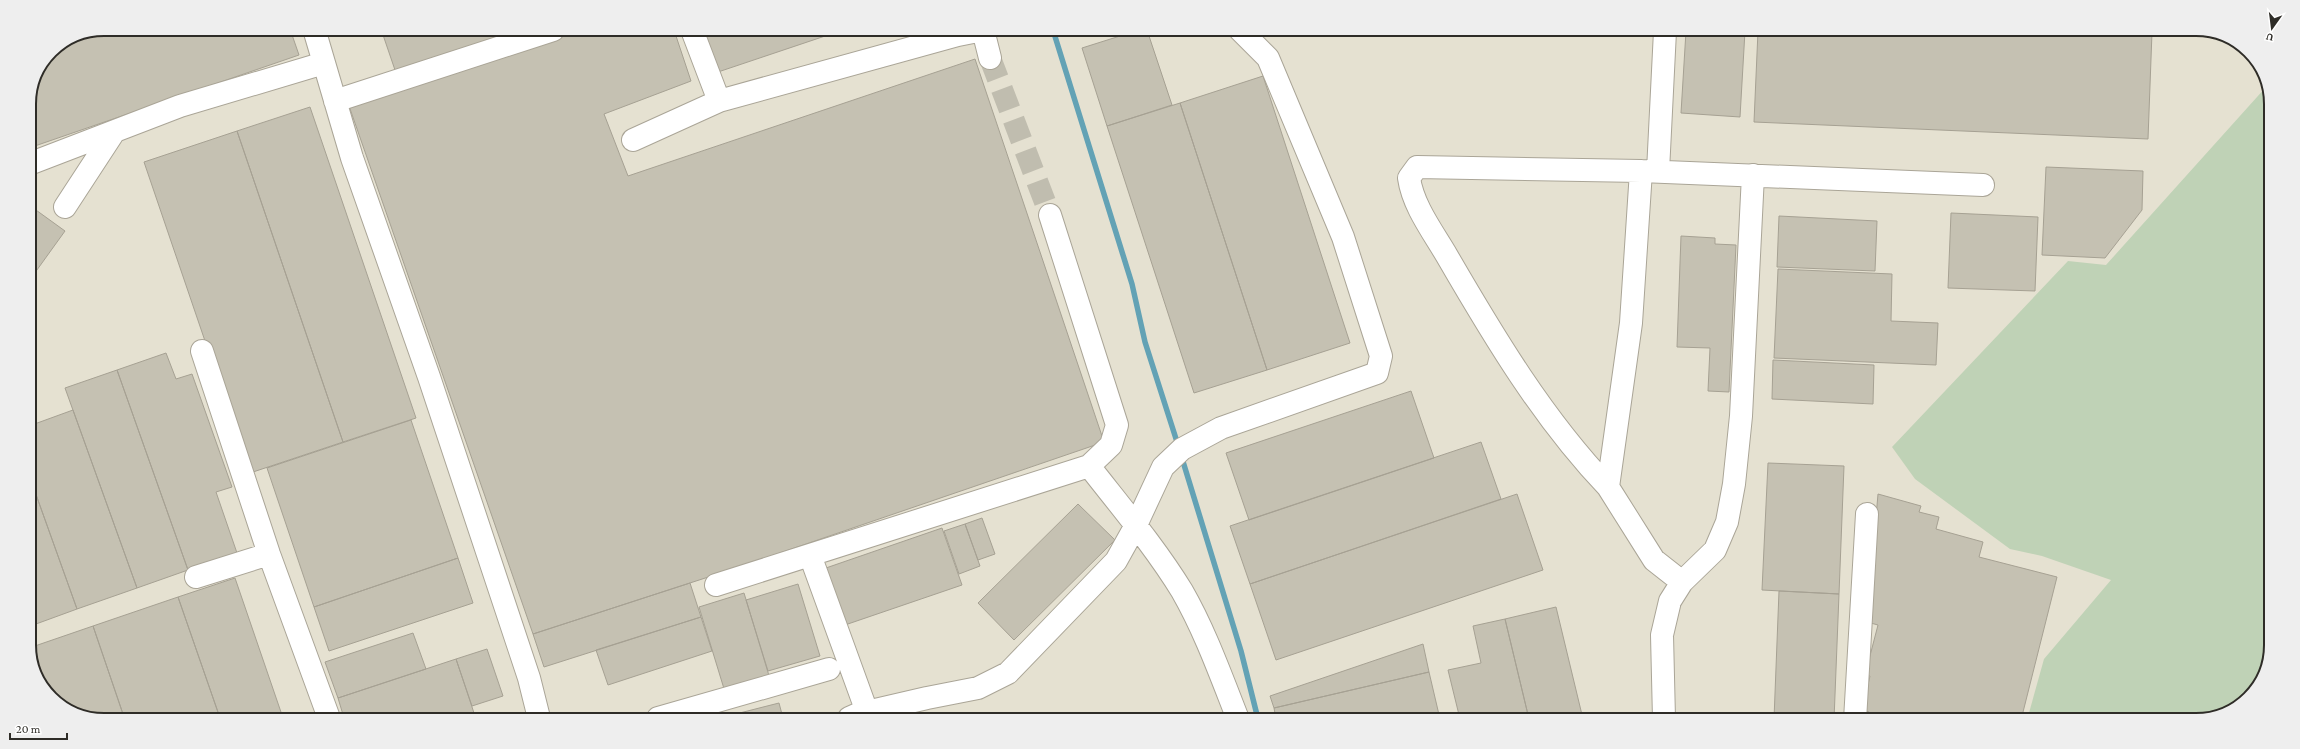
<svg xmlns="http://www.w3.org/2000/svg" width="2300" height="749" viewBox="0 0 2300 749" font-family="'Crimson Pro',serif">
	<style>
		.green { fill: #bfd2b6 }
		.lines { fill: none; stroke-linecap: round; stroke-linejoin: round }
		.stream { stroke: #63a2b5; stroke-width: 5.5 }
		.building { fill: #c5c1b2; stroke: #a6a193 }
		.minor-tunnel { stroke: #c0bdaf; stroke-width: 22; stroke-dasharray: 22 11; stroke-linecap: butt }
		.minor-casing { stroke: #aaa597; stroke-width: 24 }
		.minor { stroke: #fff; stroke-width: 22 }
		.rim { fill: none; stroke: #2e2c27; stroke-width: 2 }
	</style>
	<rect width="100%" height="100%" fill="#e5e1d1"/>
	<!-- green -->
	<path class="green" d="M2266,87L2271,99L2268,665L2242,705L2197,720H2027L2044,659L2111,580L2042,556L2010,549L1915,479L1892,447L2068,261L2106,265Z"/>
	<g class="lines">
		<!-- stream -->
		<path class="stream" d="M1053,30L1132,284L1145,342L1178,445
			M1181,455L1241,651L1258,719"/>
	</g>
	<!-- building -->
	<path class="building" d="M104,29H290L299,55L29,148V103L35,75L51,51L75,35Z
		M381,29L519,30L396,73Z
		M565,30H674L691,81L604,114L628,176L975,59L1104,442L733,569L533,634L348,103Z
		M703,30H843L718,72Z
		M1139,30H1147L1172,105L1107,126L1082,48Z
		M1686,31H1745L1740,117L1681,113Z
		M1758,31L2152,32L2148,139L1754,122Z
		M1263,76L1350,343L1267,370L1180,103Z
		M1180,103L1267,370L1194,393L1107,126Z
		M310,107L416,418L343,442L237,131Z
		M237,131L343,442L250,473L144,162Z
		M2046,167L2143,171L2142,210L2105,258L2042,255Z
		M29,205L65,231L29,281Z
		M1951,213L2038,217L2035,291L1948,288Z
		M1779,216L1877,221L1875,271L1777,267Z
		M1681,236L1715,238V244L1736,245L1729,392L1708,391L1710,348L1677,347Z
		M1778,269L1892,274L1891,321L1938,323L1936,365L1774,358Z
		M166,353L176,379L192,374L232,487L216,492L237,553L188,570L117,370Z
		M1773,360L1874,365L1873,404L1772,399Z
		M117,370L188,570L137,588L65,388Z
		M1411,391L1434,458L1249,520L1226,453Z
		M73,410L137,588L77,609L29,475V426Z
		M411,420L458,558L314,607L267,468Z
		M1481,442L1501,499L1250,584L1230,526Z
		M1768,463L1844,466L1839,594L1762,590Z
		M29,475L77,609L36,624L29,606Z
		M1517,494L1543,570L1276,660L1250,584Z
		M1878,494L1921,506L1919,512L1939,517L1936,529L1983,542L1979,557L2057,577L2021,720H1867L1869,712L1862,710L1870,676L1865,675L1878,625L1867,622Z
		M1078,504L1115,540L1014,640L978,603Z
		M982,518L995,554L978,560L965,524Z
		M965,524L980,566L959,574L944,531Z
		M942,528L962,585L842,626L823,569Z
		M458,558L473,603L329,651L314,607Z
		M235,578L283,718H220L178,597Z
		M690,583L701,617L544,667L533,634Z
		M798,584L820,656L768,671L746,600Z
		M1779,591L1839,594L1834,720L1774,719Z
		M744,593L770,679L725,692L699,607Z
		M178,597L220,718L124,717L93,626Z
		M29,606L36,624L29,626Z
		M1556,607L1583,719H1529L1505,619Z
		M701,617L712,651L608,685L596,650Z
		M1505,619L1529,719H1460L1448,670L1481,663L1473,626Z
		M93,626L124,717H84L45,691L29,650V648Z
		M413,633L426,669L338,698L325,662Z
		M1423,644L1429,672L1274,708L1270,696Z
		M487,649L503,696L472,706L456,659Z
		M456,659L474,713L461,718H344L338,698Z
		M1429,672L1440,719H1276L1274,708Z
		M779,703L783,718H720Z
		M474,713L476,718H461Z"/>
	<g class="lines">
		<!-- minor-tunnel -->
		<path class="minor-tunnel" d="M990,58L1050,215"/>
		<!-- minor casing -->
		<g class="minor-casing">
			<path id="minor" d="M314,29L352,158L429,377L529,678L539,718
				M692,30L719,101
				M335,101L553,30
				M633,140L719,101L958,35L983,30L990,58
				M29,164L180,106L324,63
				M1641,171L1631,323L1608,487L1654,560L1682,582
				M1658,171L1665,31
				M65,207L114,132
				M202,351L269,554L329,718
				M1089,466C1121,507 1155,547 1182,591C1205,631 1221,676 1238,719
				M1608,487C1543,419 1494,337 1447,256C1433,232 1413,206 1409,178L1417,167L1641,171L1983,185
				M810,555L867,712
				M196,577L269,554
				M716,585L1089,466L1111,445L1117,425L1050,215
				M658,718L829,669
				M849,718L858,714L927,698L978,688L1008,673L1116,561L1136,525L1163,467L1182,449L1221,428L1377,373L1381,356L1343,237L1268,58L1240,30
				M1664,719L1662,635L1670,601L1682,582L1715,550L1727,522L1734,484L1741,416L1753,175
				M1855,720L1867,514"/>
		</g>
		<!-- minor -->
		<use href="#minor" class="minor"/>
	</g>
	<!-- crop -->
	<path d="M0 0H2300V749H0ZM104 36H2196A68 68 0 0 1 2264 104V645A68 68 0 0 1 2196 713H104A68 68 0 0 1 36 645V104A68 68 0 0 1 104 36Z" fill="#eee" fill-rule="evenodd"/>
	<path class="rim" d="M104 36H2196A68 68 0 0 1 2264 104V645A68 68 0 0 1 2196 713H104A68 68 0 0 1 36 645V104A68 68 0 0 1 104 36Z"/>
	<!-- north arrow -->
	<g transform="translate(2272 28) rotate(194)" stroke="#ffffff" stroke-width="3" paint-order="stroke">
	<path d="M0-3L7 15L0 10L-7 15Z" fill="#2e2c27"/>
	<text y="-6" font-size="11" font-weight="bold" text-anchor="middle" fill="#2e2c27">U</text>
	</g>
	<!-- scale -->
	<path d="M10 733v6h57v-6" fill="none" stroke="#2e2c27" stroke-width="2"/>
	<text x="16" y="733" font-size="12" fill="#2e2c27" stroke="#ffffff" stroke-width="3" paint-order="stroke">20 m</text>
</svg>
